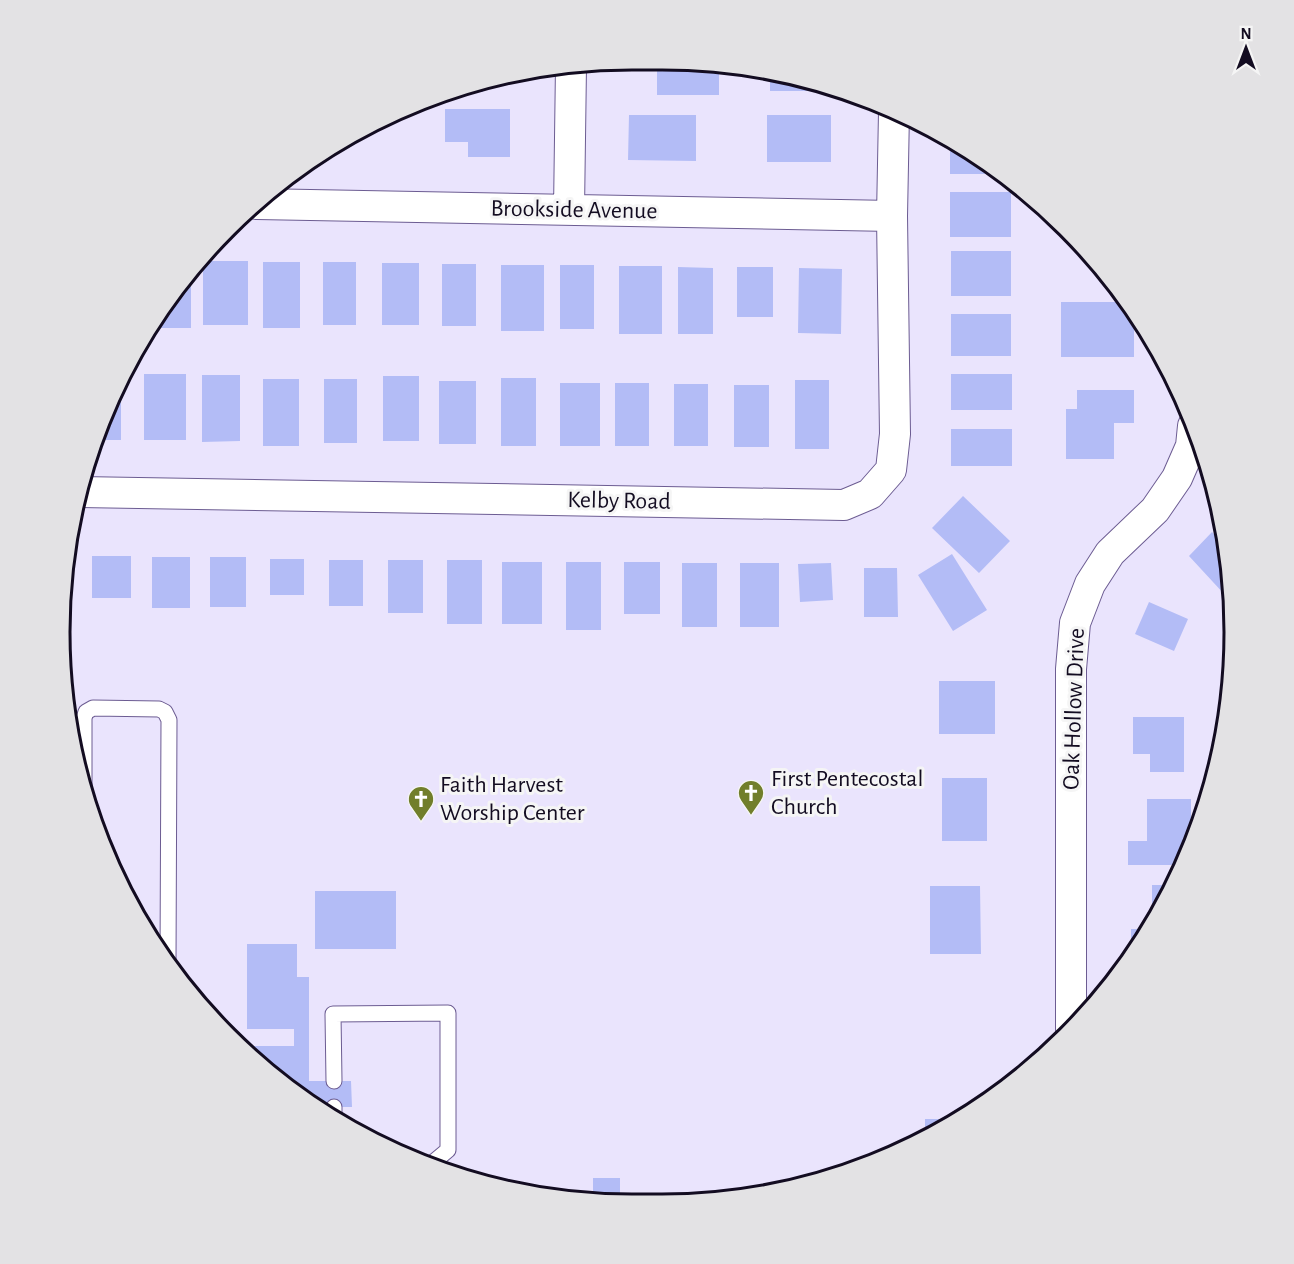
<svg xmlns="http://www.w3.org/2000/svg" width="1294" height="1264" viewBox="0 0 1294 1264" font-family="'Alegreya Sans',sans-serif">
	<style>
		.building { fill: #b3bcf6 }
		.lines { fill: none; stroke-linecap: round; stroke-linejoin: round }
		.service-casing { stroke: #6c5c92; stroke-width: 17 }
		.minor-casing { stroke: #6c5c92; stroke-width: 32 }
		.service { stroke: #fff; stroke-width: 15 }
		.minor { stroke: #fff; stroke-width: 30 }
		.labels { text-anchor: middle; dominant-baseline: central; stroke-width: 6; stroke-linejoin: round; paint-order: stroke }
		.street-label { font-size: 24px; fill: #130c21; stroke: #f5f5f5 }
		.poi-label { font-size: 24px; fill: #130c21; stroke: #f5f5f5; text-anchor: start }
		.rim { fill: none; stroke: #130c21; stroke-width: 3 }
	</style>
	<rect width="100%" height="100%" fill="#eae4fd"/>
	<!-- building -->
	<path class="building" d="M657,61L719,64V95H657Z
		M770,73L831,87V91H770Z
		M483,82V92H452Z
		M445,109H510V157H468V142H445Z
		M629,115H696V161L628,160Z
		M767,115H831V162H767Z
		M356,134V144H337L343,141Z
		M950,138L1000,174H950Z
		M950,192H1011V237H950Z
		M951,251H1011V296H951Z
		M203,261H248V325H203Z
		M263,262H300V328H263Z
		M323,262H356V325H323Z
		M382,263H419V325H382Z
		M442,264H476V326H442Z
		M501,265H544V331H501Z
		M560,265H594V329H560Z
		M619,266H662V334H619Z
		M678,267L713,268V334H678Z
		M737,267H773V317H737Z
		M799,268L842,269L841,334L798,333Z
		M191,275V328H151Z
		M1061,302H1127L1134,313V357H1061Z
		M951,314H1011V356H951Z
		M144,374H186V440H144Z
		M951,374H1012V410H951Z
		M202,375H240V441L202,442Z
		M383,376H419V441H383Z
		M501,378H536V446H501Z
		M263,379H299V446H263Z
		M324,379H357V443H324Z
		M121,380V440H94L100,428Z
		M795,380H829V449H795Z
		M439,381H476V444H439Z
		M560,383H600V446H560Z
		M615,383H649V446H615Z
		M674,384H708V446H674Z
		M734,385H769V447H734Z
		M1077,390H1134V423H1114V459H1066V409H1077Z
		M951,429H1012V466H951Z
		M963,496L1010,541L979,573L932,528Z
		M1212,532L1225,546L1232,588L1225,595L1189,556Z
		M66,554H70V619H63Z
		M952,554L987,610L953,631L918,575Z
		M92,556H131V598H92Z
		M152,557H190V608H152Z
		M210,557H246V607H210Z
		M270,559H304V595H270Z
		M329,560H363V606H329Z
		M388,560H423V613H388Z
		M447,560H482V624H447Z
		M502,562H542V624H502Z
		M566,562H601V630H566Z
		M624,562H660V614H624Z
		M682,563H717V627H682Z
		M740,563H779V627H740Z
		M831,563L833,600L800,602L798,564Z
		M864,568H897L898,617H864Z
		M1149,602L1188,619L1174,651L1135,634Z
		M939,681H995V734H939Z
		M1133,717H1184V772H1150V754H1133Z
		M942,778H987V841H942Z
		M1147,799H1191V843L1182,865H1128V841H1147Z
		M1152,885H1172L1152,925Z
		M930,886H980L981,954H930Z
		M315,891H396V949H315Z
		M1131,929H1150L1133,952H1131Z
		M247,944H297V977H309V1081H351L352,1107H317L255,1062L240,1046H294V1029H247Z
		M925,1119H956L925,1139Z
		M593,1178H620V1201L593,1200Z"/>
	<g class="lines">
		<!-- service casing -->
		<g class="service-casing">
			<path id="service" d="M84,792V718L86,712L93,708L159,709L165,712L169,720L168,963
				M334,1081L333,1014L448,1013V1150L430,1165
				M334,1118V1107"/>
		</g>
		<!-- minor casing -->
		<g class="minor-casing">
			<path id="minor" d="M257,204L892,216
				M569,210L571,66
				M80,492L844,505L870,494L891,470L895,434L892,216L894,112
				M1071,1029V669L1075,623L1090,584L1110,553L1155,510L1177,478L1191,446L1193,426"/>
		</g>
		<!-- service -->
		<use href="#service" class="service"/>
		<!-- minor -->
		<use href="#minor" class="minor"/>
	</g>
	<!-- icons -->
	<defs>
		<g id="church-pin" transform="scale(1.35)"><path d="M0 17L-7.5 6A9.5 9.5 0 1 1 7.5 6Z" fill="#717e2b" stroke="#f5f5f5"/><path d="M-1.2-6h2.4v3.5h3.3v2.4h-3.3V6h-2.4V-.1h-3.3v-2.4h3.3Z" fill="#fff"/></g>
	</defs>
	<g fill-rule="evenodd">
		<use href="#church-pin" x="751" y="793"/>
		<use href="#church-pin" x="421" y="799"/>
	</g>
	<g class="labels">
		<!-- street labels -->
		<g class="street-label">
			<text transform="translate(574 210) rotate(1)">Brookside Avenue</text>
			<text transform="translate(619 501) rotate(1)">Kelby Road</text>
			<text transform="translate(1074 709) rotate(-88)">Oak Hollow Drive</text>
		</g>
		<!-- poi labels -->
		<g class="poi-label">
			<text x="771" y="779">First Pentecostal<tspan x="771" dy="28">Church</tspan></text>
			<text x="440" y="785">Faith Harvest<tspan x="440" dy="28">Worship Center</tspan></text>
		</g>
	</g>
	<!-- crop -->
	<path d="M0 0H1294V1264H0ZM632 70H662A562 562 0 0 1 1224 632V632A562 562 0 0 1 662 1194H632A562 562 0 0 1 70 632V632A562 562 0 0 1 632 70Z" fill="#e3e2e4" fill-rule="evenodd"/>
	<path class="rim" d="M632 70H662A562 562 0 0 1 1224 632V632A562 562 0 0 1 662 1194H632A562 562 0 0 1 70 632V632A562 562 0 0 1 632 70Z"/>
	<!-- north arrow -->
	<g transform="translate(1246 48)" stroke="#f5f5f5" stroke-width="4.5" paint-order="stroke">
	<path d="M0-4.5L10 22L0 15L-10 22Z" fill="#130c21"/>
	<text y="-9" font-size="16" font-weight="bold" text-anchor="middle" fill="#130c21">N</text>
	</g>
</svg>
